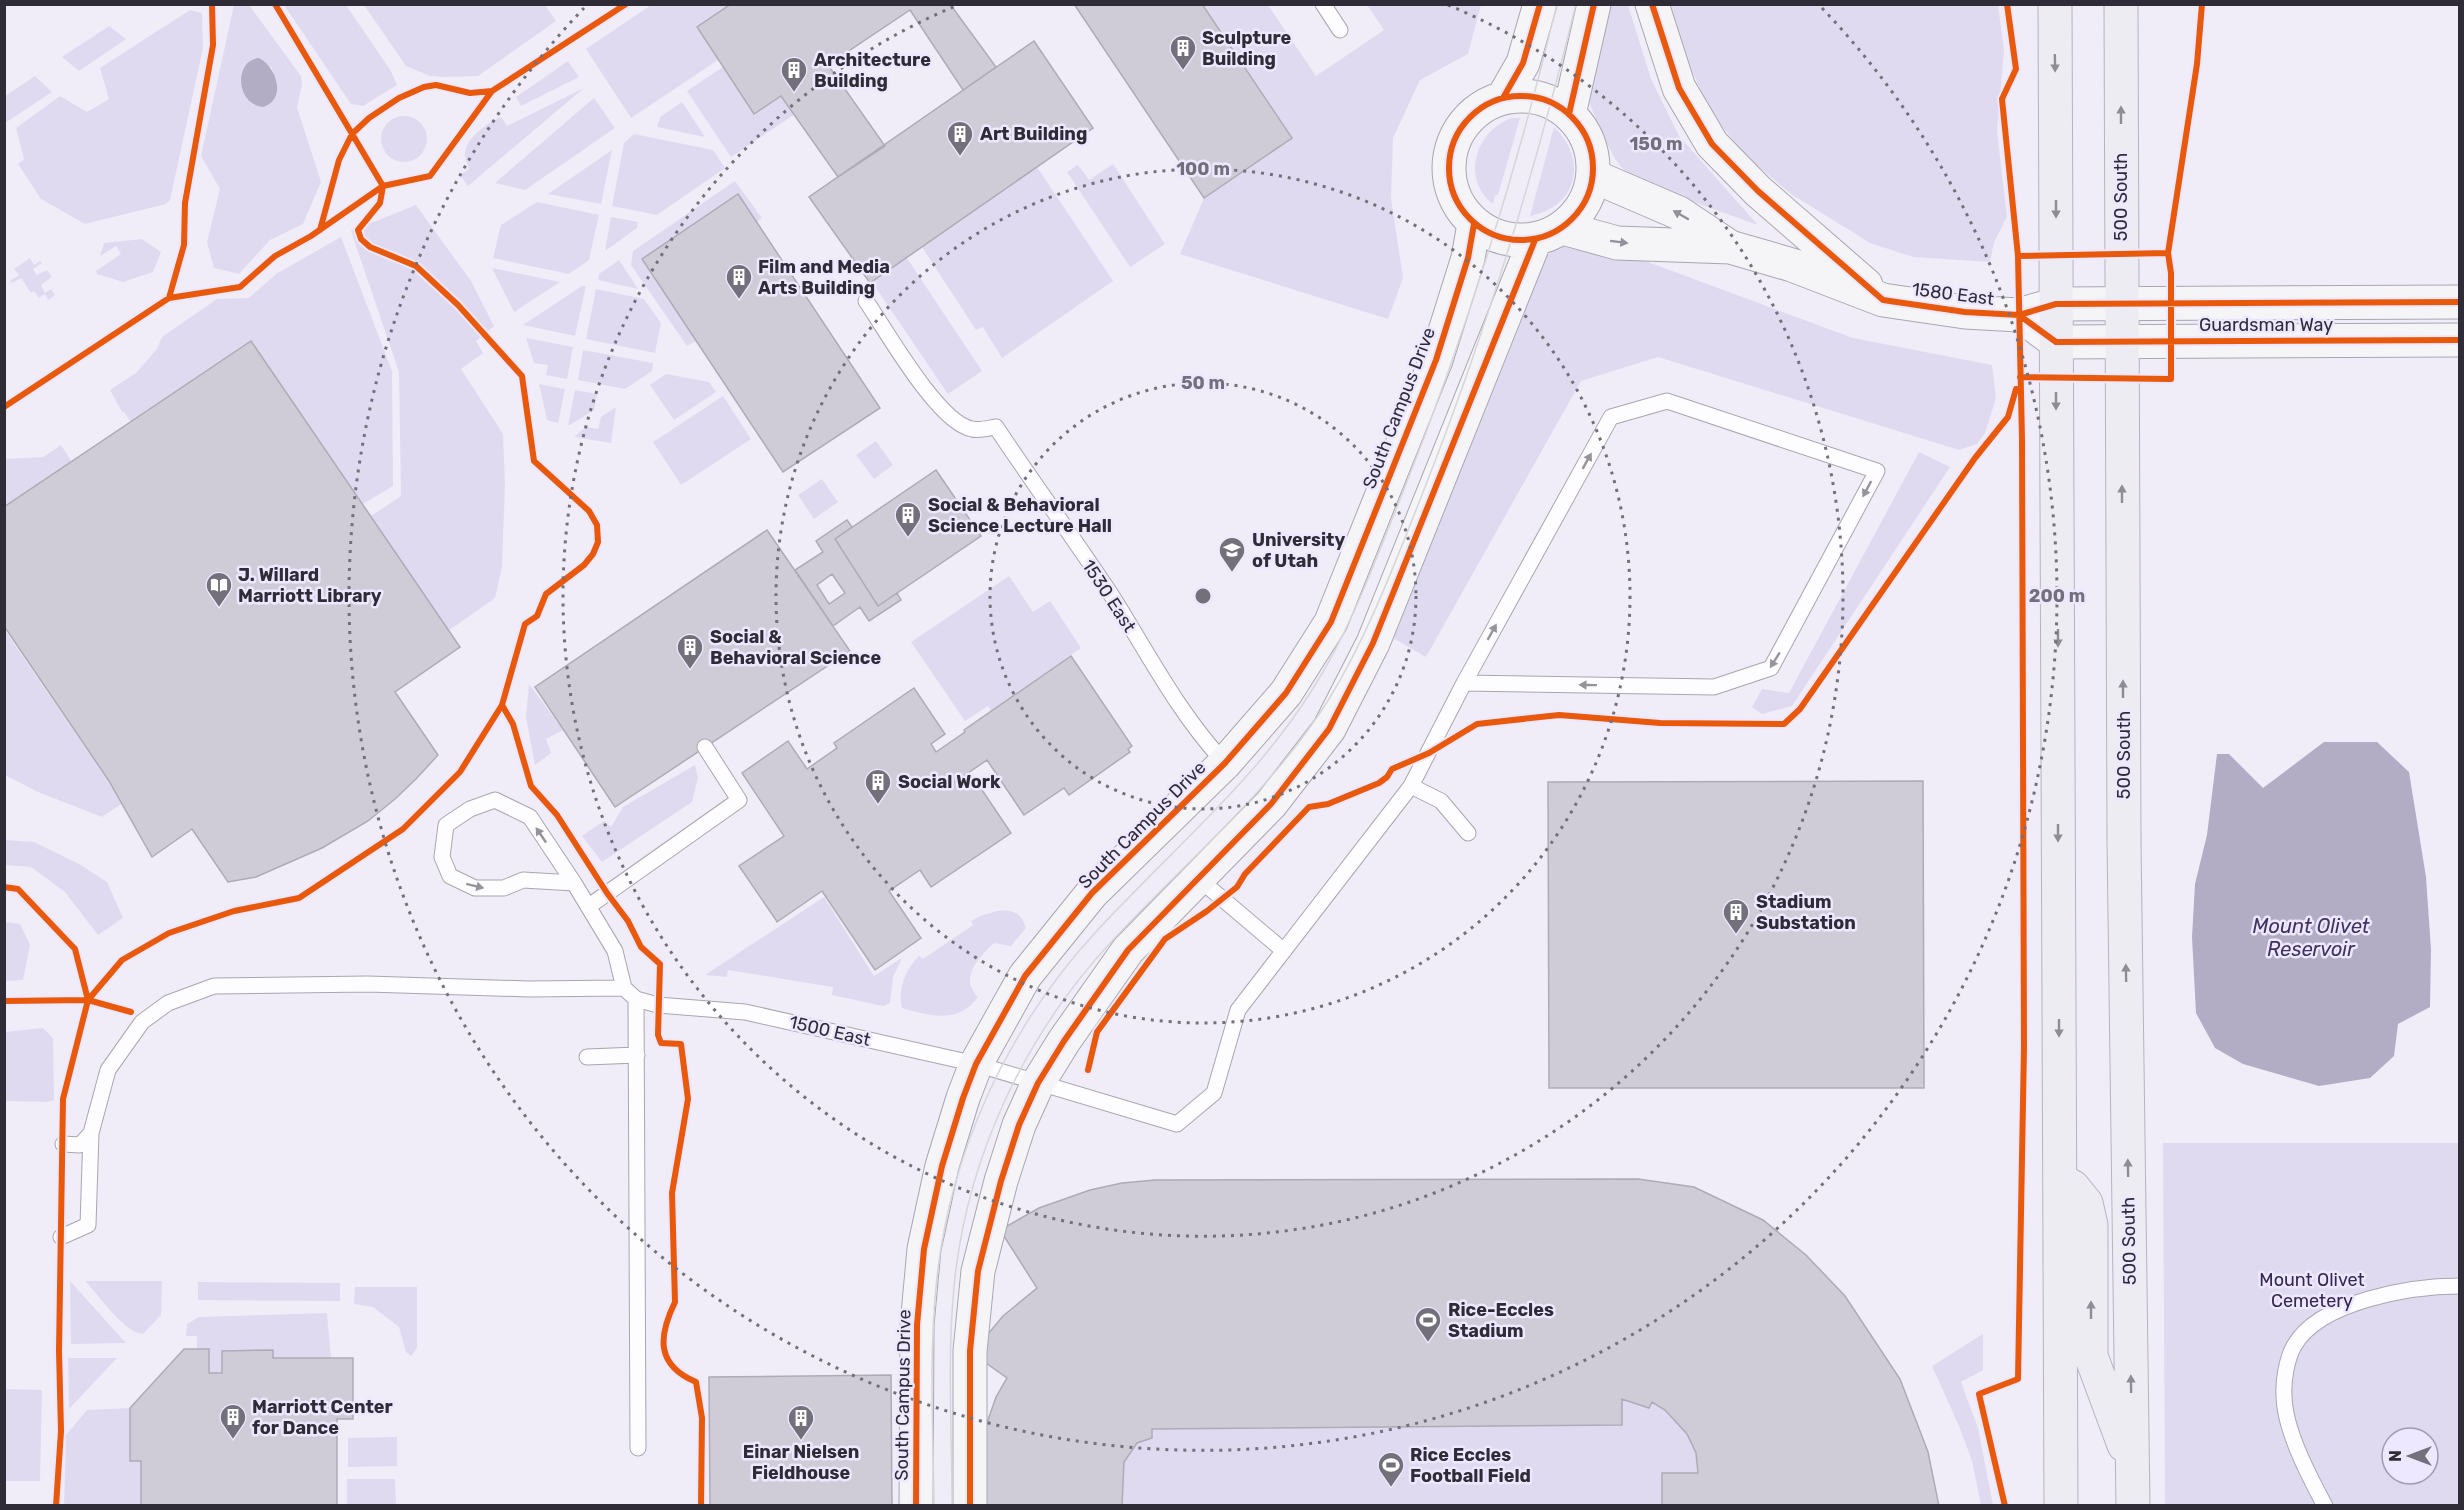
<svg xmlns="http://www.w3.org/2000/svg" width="2464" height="1510" viewBox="0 0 2464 1510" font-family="Rubik,sans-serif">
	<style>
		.green { fill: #e0daf1; fill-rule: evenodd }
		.water { fill: #b2acc5 }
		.building { fill: #cfccd7; stroke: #aeabb6; stroke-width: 1.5; fill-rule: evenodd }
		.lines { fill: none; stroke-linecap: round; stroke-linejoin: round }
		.lane-casing { stroke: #a8a6b0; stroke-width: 17 }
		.secondary-casing { stroke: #a8a6b0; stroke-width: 35 }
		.primary-casing { stroke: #b6b2c1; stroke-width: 35 }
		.lane { stroke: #fdfcfe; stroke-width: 15 }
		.secondary { stroke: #f5f5f8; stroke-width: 33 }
		.primary { stroke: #edecf2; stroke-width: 33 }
		.tram { stroke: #d6d6da; stroke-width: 1.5 }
		.cycleway-casing { stroke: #ede7ff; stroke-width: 10 }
		.cycleway { stroke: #e8590c; stroke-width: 6 }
		.oneway { fill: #8e8c94 }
		.oneway2 { fill: #929098 }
		.oneway3 { fill: #96949a }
		.ring { fill: none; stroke: #73707b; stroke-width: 3; stroke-dasharray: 3 6 }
		.labels { text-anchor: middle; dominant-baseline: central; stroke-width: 5; stroke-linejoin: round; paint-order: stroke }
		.poi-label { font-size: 18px; font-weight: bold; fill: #2f2c37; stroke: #ede7ff; text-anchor: start }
		.street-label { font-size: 18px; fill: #2f2c37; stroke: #ede7ff }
		.park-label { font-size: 18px; fill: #342752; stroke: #ede7ff }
		.water-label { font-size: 20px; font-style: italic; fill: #40335f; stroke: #ede7ff }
		.centre { fill: #73707b; stroke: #ede7ff; stroke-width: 3 }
		.ring-label { font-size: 18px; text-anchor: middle; font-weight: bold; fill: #73707b; stroke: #ede7ff; stroke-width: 5; stroke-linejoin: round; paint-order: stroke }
	</style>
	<rect width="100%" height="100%" fill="#f0edf9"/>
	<!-- green -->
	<path class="green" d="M234,5H249L301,76L302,85L297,107L321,182L303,224L270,240L239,274L214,268L207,242L220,189L201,156ZM256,58L272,68L277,91L242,85L247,64Z
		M284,5H346L391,71L397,85L363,106L351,104Z
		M364,5H545L556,21L478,76L444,77L430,76L406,66Z
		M651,5H731L697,27L718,60L631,118L586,49Z
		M1202,5H1268L1316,76L1384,30L1367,5H1481L1468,54L1420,80L1393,138L1391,198L1403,278L1388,319L1180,254L1204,198L1292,138Z
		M1606,5H1628L1651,79L1679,136L1758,225L1632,180L1615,159L1599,128L1587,96Z
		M1671,5H1998L2004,50L1997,131L2007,217L1994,242L1990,262L1913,257L1870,243L1791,194L1744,154L1710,111L1684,53Z
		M190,10L202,13L203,48L170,200L166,204L85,224L41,199L18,164L24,159L16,128L60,96L87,112L109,99L100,68Z
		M109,26L126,39L79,71L62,57Z
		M568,61L579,77L521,106L516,97Z
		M723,67L754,114L781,96L795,114L731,157L687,91Z
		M35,76L52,92L5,123V96Z
		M584,88L468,186L460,175L469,169C468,165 465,159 465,155C465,138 487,123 501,117L507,126Z
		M594,98L615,128L525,190L495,183Z
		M682,102L705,137L657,127L660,117Z
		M381 139a23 23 0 1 1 46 0a23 23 0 1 1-46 0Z
		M1512,118H1520L1498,195H1495L1493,204C1460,179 1476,130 1512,118Z
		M1554,127C1588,159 1578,207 1530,216Z
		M634,134L713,150L725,168L657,215L612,206L624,143Z
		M612,150L601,204L548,194Z
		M1113,164L1165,244L1130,267L1067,172L1078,165L1089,180Z
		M1037,167L1113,281L1002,358L983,327L976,330L922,247Z
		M735,181L762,218L757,222L738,194L642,259L696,341L687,346L631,265L633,251Z
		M537,202L599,215L589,260L569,274L493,258L501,225Z
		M416,205L471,281L494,326L476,341L483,353L461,369L503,434L505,484L502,567L495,598L448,631L371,516L401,496L399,372L351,231Z
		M611,217L638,222L637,228L605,251Z
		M341,237L392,371L393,486L363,504L251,341L131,422L124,412H122L110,390L136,373L157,349L162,337L217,299L249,298L276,274Z
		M142,239L161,252L153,272L123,282L97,274L96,271L121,254L116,246L100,256L104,243Z
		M1586,239L1853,338L1992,365L1996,398L1985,433L1977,444L1959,450L1658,357L1581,381L1426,657L1393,638L1544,258L1560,246Z
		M30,258L34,265L40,261L42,263L33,269L37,275L47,270L52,277L41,285L45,293L51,289L55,295L48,300L45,294L39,298L34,291L31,293L21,278L12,283L10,281L19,275L14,269Z
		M907,258L982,371L948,394L872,282Z
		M619,260L638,289L598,280L599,274Z
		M492,268L560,282L514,312Z
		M582,286H586L575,336L523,325Z
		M596,289L644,299L661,323L655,353L586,339Z
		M526,338L573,347L567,379L546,375L548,365L534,363Z
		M583,350L653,363L652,371L625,389L578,380Z
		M666,374L709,382L716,392L674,420L650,385Z
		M539,384L565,389L558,423L547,420Z
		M575,390L597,394L594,410L570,425H568Z
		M723,396L751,439L681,485L653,442Z
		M616,407L611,443L574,437L586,427L598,429L601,417Z
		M876,441L893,465L874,479L856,455Z
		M61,445L72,462L5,507V459L43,457Z
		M1919,452L1950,467L1792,706L1762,714L1752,707L1762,689L1789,693Z
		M822,479L838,502L814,519L798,495Z
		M1009,576L1033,612L1050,601L1081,648L991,711L988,706L965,721L911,642Z
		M4,629L123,803L102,817L38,792L5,775Z
		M529,684L563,730L546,739L551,753L535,765L526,717Z
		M695,765L698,777L692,802L602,862L582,836L604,821L611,827L623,807Z
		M5,840L34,842L81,865L107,882L123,918L98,935L65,892L31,867L5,865Z
		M824,897L874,976L902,958L893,977L890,1003L883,1006L832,995L833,987L728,970L727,977L705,975Z
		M997,911C1012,909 1021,912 1026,928L1011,946L994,943C980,956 958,979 978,997C960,1024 929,1016 902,1008C897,990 906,968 919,956L923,959L973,925L971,921L980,916Z
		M5,922L20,924L30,945L23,980L5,981Z
		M43,1028L53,1038L54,1100L47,1102L5,1101V1032Z
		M2163,1143H2459V1505H2165ZM2392,1438H2428V1474H2392Z
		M1638,1179L1694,1187L1763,1220L1845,1296L1900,1379L1928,1452L1939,1505H975C980,1453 979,1425 1007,1378L973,1353L1003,1316L1037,1288L1000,1230L1039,1208L1090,1190L1505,1180Z
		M70,1281L126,1343L71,1344Z
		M85,1281H162L161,1315L143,1334C125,1334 98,1294 85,1281Z
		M198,1282L340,1283V1301L198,1300Z
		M355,1287H417V1348L411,1356L406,1352L399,1327L373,1307L354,1304Z
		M327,1313L331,1358H273L272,1350L222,1351V1373H209L197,1350V1336H186L187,1324L199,1317Z
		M1983,1334V1370L1961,1382L1978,1428L1993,1505H1981L1972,1461L1959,1426L1932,1366Z
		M68,1358H117L69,1409Z
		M5,1389L42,1390L40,1481H5Z
		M130,1408V1460L141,1461V1505L64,1506L66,1435L87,1410Z
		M397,1437V1466L348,1467V1438Z
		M347,1479H395L396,1505H347Z"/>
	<!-- water -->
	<path class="water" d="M259,58C277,67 287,100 263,107C235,104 234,60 259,58Z
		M2324,742H2377L2409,772L2426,877L2431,950L2430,1007L2398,1024L2394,1056L2370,1078L2319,1086L2243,1064L2215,1048L2196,1013L2192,937L2195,884L2207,835L2217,754H2229L2263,788Z"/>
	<!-- building -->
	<path class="building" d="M731,4H950L996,67L963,90L910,10L828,65L885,146L838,177L781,96L754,114L697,27Z
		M1074,4H1202L1292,138L1204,198Z
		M1034,41L1093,128L870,283L809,197Z
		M738,194L880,408L783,472L642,259Z
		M251,341L460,647L395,692L438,755L416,779L395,799L368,821L322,848L256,877L228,882L192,829L152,857L109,781L4,626V507Z
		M936,470L981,536L878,606L835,539Z
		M847,520L852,527L835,539L878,606L897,593L901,600L869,621L860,607L833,626L795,570L823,552L816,541ZM832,574L845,593L829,604L817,585Z
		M767,530L850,651L615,807L535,687Z
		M1071,656L1132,746L1128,749L1130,752L1069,795L1064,788L1024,815L987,760L955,782L960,788L974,778L1011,833L931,887L920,870L889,891L921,938L875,970L822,891L777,922L776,920L739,866L784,836L742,773L788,741L807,769L837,748L834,743L914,688L945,734L931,744L936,752L965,732L964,730Z
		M1923,781L1924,1088H1549L1548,782Z
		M1638,1179L1694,1187L1763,1220L1806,1255L1845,1296L1900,1379L1928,1452L1939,1506H1662V1473H1698L1696,1453L1687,1434L1665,1410L1652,1402L1649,1408L1622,1399V1425L1152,1429V1438L1137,1443L1124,1462L1122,1506H975L981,1440L996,1397L1007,1378L972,1353L1003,1316L1037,1288L1000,1230L1039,1208L1090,1190L1122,1183L1155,1180Z
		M184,1349H209V1373H222V1351L273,1350V1358H353V1419H337V1506H141V1461H130V1408Z
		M891,1375L892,1506H710L709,1377Z"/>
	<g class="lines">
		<!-- lane casing -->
		<g class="lane-casing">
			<path id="lane" d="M1323,4L1340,30
				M866,301C886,330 938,423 972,429C979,431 989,428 996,427C1033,483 1073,537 1110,593C1147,651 1178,713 1225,763
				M1411,786L1441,801L1468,833
				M1199,879L1284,951
				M574,883L523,880L504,888H475L450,876L442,857L446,825L470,809L495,800L530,817L574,883L615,951L624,988
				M589,906L739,800L705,747
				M624,988L636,999L658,1005L745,1012L976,1064L1177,1124L1214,1093L1238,1010L1411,786L1464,683L1611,417L1667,401L1877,471L1771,668L1714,687L1464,683
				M636,999L638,1448
				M587,1057L637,1055
				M63,1144L80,1145L91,1133L108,1070L142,1022L168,1003L214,986L368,984L529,989L624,988
				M61,1237L88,1225L91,1133
				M2325,1506C2309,1476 2284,1429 2284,1395C2283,1381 2287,1358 2294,1346C2319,1301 2412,1286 2460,1286"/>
		</g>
		<!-- secondary casing -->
		<g class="secondary-casing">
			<path id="secondary" d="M1652,4L1679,88L1712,144L1758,191L1866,285
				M1449 168a72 72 0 1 1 144 0a72 72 0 1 1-144 0Z
				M1503,98L1523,63L1540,4
				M1569,114L1594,4
				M1593,176L1679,213L1730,247
				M1563,228L1617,243L1730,247L1792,265L1883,300L1965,312L2019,315L2056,304L2460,302
				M2033,325L2056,342L2460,340
				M916,1506L917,1325L924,1249L942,1166L963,1098L976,1064L1025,976L1092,893L1225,763L1286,693L1331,622L1436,360L1468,258L1474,224
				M970,1506V1351L978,1271L1001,1181L1019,1125L1038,1083L1064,1041L1128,950L1271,804L1329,729L1373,643L1535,240"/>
		</g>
		<!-- primary casing -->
		<g class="primary-casing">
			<path id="primary" d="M2055,4L2061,1506
				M2121,4L2124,841L2133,1506
				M2060,1180L2073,1187L2086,1203L2091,1225V1356L2124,1445"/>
		</g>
		<!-- lane -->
		<use href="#lane" class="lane"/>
		<!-- secondary -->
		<use href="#secondary" class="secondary"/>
		<!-- primary -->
		<use href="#primary" class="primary"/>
		<!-- tram -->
		<path class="tram" d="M934,1506C933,1433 929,1360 936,1287C948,1157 1006,1030 1094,934C1168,853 1254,783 1312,690C1351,629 1376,559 1403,492C1466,333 1517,171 1557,4
			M952,1506C952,1433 947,1359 954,1287C966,1159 1024,1036 1111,942C1185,862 1270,793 1329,699C1367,637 1393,568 1420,500C1484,339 1535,173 1576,4"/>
		<!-- cycleway casing -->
		<g class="cycleway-casing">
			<path id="cycleway" d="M1652,4L1679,88L1712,144L1758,191L1883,300L1965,312L2019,315L2056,304L2460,302
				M1449 168a72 72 0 1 1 144 0a72 72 0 1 1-144 0Z
				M1503,98L1523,63L1540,4
				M1569,114L1594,4
				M320,230L339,160L352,134L369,118L399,98L424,87L436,85L470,93L492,91
				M2018,256L2168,253
				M169,298L184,245L185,203L213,45L212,4
				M2019,315L2056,342L2460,340
				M2020,377L2171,379V273L2168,253L2197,64L2202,4
				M4,407L169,298L240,287L275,256L311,236L383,186L430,176L492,91L626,4
				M502,705L513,724L531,786L557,815L607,893L628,921L641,947L660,964L658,1035L661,1043L681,1044L688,1099L672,1193L675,1302C658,1337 656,1365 696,1382L702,1418L701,1506
				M4,887L18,889L75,949L88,1000
				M4,1001L88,1000L131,1012
				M1088,1070L1097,1032L1165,939L1207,911L1237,887L1245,874L1309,807L1328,804L1379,783L1387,777L1392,769L1429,753L1477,724L1559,715L1660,723L1784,724L1800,709L1975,458L2008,417L2016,389
				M56,1506L61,1431L59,1351L63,1099L88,1000L122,960L169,933L234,911L299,898L403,829L460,772L502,705L525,624L537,616L546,594L584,565L593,554L598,542L597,525L589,511L534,461L522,376L458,305L416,266L370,247L361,239L358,230L380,203L383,186L275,4
				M916,1506L917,1325L924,1249L942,1166L963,1098L976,1064L1025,976L1092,893L1225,763L1286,693L1331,622L1436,360L1468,258L1474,224
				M970,1506V1351L978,1271L1001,1181L1019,1125L1038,1083L1064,1041L1128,950L1271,804L1329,729L1373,643L1535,240
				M2005,1506L1979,1394L2018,1379L2024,1047L2022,439L2018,256L2002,99L2016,69L2007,4"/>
		</g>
		<!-- cycleway -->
		<use href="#cycleway" class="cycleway"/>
	</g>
	<!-- one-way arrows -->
	<defs><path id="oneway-solid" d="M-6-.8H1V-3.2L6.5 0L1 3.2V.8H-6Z" transform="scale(1.5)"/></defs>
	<g class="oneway">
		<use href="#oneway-solid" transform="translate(2055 63) rotate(89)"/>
		<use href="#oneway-solid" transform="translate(2121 115) rotate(-90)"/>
		<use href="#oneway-solid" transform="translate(2056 209) rotate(90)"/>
		<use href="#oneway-solid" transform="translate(2056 401) rotate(90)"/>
		<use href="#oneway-solid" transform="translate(2122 494) rotate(-90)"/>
		<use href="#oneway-solid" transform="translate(2058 638) rotate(90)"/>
		<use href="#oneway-solid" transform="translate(2123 689) rotate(-90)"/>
		<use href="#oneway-solid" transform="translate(2058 833) rotate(90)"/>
		<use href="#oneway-solid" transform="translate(2126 973) rotate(-91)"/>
		<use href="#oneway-solid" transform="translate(2059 1028) rotate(90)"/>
		<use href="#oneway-solid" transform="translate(2128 1168) rotate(-91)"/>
		<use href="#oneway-solid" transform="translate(2091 1310) rotate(-90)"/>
		<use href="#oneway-solid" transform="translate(2131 1384) rotate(-91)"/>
	</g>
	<g class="oneway2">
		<use href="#oneway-solid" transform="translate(1681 215) rotate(-150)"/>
		<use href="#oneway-solid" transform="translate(1619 242) rotate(7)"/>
	</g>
	<g class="oneway3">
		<use href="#oneway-solid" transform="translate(1587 461) rotate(-61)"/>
		<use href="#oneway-solid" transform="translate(1867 489) rotate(118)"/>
		<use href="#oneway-solid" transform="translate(1492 632) rotate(-61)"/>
		<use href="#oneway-solid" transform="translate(1775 660) rotate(122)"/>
		<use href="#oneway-solid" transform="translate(1588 685) rotate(-179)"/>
		<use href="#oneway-solid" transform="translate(541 835) rotate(-124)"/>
		<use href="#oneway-solid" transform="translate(475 886) rotate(14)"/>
	</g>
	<!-- distance rings -->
	<g class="ring">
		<circle cx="1203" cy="596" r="213"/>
		<circle cx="1203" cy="596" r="427"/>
		<path d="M1448 5A640 640 0 1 1 958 5"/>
		<path d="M1822 8A854 854 0 1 1 584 8"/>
	</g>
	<!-- icons -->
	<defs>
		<g id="building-pin" transform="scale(1.35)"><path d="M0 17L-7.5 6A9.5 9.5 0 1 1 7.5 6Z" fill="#73707b" stroke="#ede7ff"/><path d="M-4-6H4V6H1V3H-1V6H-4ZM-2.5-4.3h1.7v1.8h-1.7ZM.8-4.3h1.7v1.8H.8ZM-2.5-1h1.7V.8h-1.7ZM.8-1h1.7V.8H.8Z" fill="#fff"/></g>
		<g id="university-pin" transform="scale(1.35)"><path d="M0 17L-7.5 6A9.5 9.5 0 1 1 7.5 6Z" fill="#73707b" stroke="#ede7ff"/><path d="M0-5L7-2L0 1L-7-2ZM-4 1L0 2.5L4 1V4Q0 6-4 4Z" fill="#fff"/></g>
		<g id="library-pin" transform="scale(1.35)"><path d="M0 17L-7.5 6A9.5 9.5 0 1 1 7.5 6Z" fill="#73707b" stroke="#ede7ff"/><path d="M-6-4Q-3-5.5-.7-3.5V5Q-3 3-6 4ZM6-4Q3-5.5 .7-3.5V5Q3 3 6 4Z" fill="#fff"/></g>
		<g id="stadium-pin" transform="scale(1.35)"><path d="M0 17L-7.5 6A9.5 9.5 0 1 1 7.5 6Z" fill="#73707b" stroke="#ede7ff"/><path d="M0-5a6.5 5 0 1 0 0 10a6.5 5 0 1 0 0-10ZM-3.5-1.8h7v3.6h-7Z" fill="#fff"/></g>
	</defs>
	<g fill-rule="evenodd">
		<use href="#building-pin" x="1183" y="48"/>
		<use href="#building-pin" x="794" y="70"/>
		<use href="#building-pin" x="960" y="134"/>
		<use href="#building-pin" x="739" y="277"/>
		<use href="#building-pin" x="908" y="515"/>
		<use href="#university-pin" x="1232" y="550"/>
		<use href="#library-pin" x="219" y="585"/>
		<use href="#building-pin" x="690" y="647"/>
		<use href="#building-pin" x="878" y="782"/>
		<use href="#building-pin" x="1736" y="912"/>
		<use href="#stadium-pin" x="1428" y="1320"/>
		<use href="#building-pin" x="233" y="1417"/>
		<use href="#building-pin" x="801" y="1418"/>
		<use href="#stadium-pin" x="1391" y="1465"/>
	</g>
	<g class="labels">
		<!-- poi labels -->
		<g class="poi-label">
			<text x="1202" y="38">Sculpture<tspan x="1202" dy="21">Building</tspan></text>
			<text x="814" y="60">Architecture<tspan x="814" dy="21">Building</tspan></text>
			<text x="980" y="134">Art Building</text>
			<text x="758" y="267">Film and Media<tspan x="758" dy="21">Arts Building</tspan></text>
			<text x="928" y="505">Social &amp; Behavioral<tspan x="928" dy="21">Science Lecture Hall</tspan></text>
			<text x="1252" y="540">University<tspan x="1252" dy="21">of Utah</tspan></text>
			<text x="238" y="575">J. Willard<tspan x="238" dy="21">Marriott Library</tspan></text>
			<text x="710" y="637">Social &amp;<tspan x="710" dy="21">Behavioral Science</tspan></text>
			<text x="898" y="782">Social Work</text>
			<text x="1756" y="902">Stadium<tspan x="1756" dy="21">Substation</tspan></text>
			<text x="1448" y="1310">Rice-Eccles<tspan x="1448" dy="21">Stadium</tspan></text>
			<text x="252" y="1407">Marriott Center<tspan x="252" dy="21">for Dance</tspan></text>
			<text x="801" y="1452" text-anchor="middle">Einar Nielsen<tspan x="801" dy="21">Fieldhouse</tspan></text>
			<text x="1410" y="1455">Rice Eccles<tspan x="1410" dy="21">Football Field</tspan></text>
		</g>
		<!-- street labels -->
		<g class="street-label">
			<text transform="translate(2121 197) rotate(-90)">500 South</text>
			<text transform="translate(1953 294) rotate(7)">1580 East</text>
			<text x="2266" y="325">Guardsman Way</text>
			<text transform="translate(1399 408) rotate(-69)">South Campus Drive</text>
			<text transform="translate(1109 596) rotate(57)">1530 East</text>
			<text transform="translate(2124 755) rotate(-90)">500 South</text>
			<text transform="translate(1142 825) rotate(-45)">South Campus Drive</text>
			<text transform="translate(830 1031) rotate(13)">1500 East</text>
			<text transform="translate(2129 1241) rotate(-91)">500 South</text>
			<text transform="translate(903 1395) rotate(-89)">South Campus Drive</text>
		</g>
		<!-- park labels -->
		<g class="park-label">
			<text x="2312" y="1280">Mount Olivet<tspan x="2312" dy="21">Cemetery</tspan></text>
		</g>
		<!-- water labels -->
		<g class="water-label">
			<text x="2311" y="926">Mount Olivet<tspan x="2311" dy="23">Reservoir</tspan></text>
		</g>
	</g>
	<circle cx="1203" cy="596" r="9" class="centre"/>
	<g class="ring-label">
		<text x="1656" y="150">150 m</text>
		<text x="1203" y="175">100 m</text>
		<text x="1203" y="389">50 m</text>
		<text x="2057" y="602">200 m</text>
	</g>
	<!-- border -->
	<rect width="2464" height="1510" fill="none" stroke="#2f2c37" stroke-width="12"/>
	<!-- north arrow -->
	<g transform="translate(2410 1456) rotate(270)"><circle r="28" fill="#ede7ff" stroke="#a19caf" stroke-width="1.5"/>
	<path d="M0-4.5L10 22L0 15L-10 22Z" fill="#73707b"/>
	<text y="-9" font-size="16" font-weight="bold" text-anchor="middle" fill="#2f2c37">N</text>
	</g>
</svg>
